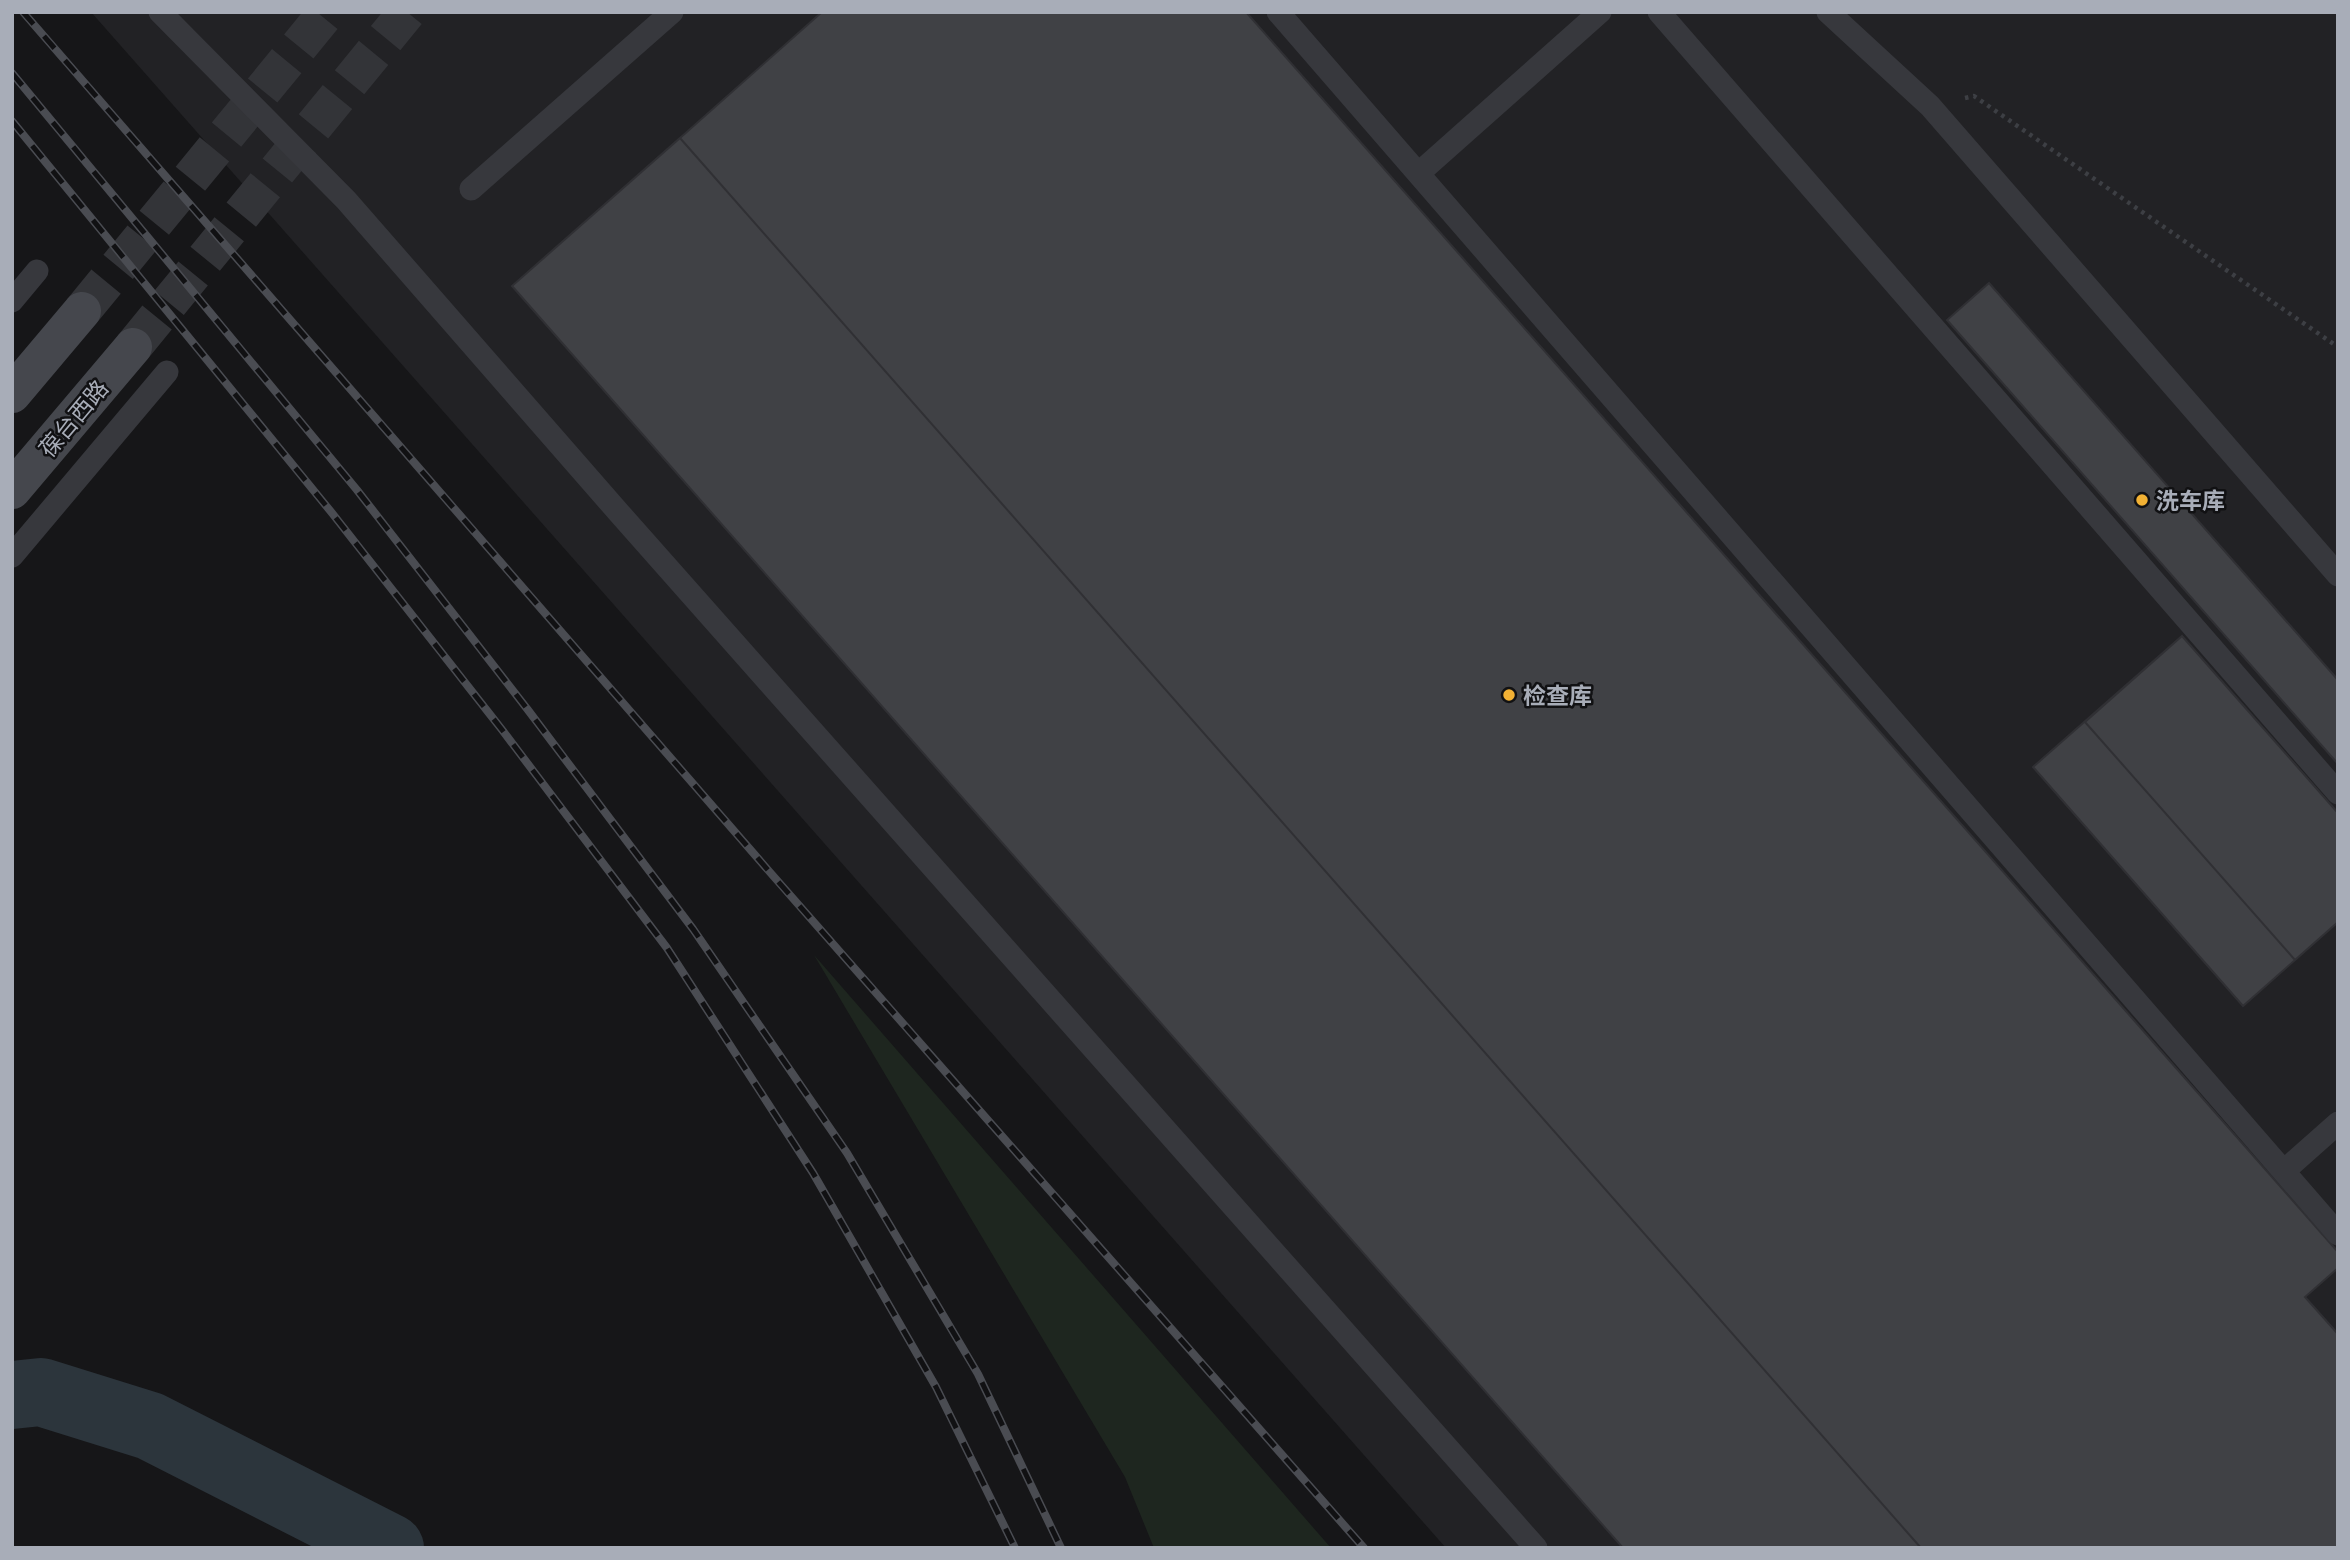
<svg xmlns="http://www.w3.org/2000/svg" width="2350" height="1560" viewBox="0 0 2350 1560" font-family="'IBM Plex Sans','Noto Sans SC',sans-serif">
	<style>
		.built { fill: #222225 }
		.green { fill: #1e261f }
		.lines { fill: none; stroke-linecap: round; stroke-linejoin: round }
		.river { stroke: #2c353c; stroke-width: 68 }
		.building { fill: #404145; stroke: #303034; stroke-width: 2 }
		.secondary-tunnel { stroke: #333438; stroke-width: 38; stroke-dasharray: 38 19; stroke-linecap: butt }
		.path { stroke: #3d3f44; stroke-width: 4.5; stroke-dasharray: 3.5 5; stroke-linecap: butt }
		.lane { stroke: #37383d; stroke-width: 23 }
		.secondary { stroke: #45474d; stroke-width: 38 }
		.rail-casing { stroke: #4a4c52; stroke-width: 8 }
		.rail { stroke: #111113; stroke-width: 5; stroke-dasharray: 16; stroke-linecap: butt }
		.poi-dot { fill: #f2b134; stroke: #111113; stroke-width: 2.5 }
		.labels { text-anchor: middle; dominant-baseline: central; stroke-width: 5; stroke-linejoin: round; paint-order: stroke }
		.street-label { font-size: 23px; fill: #a8adb8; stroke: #111113 }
		.poi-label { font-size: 23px; font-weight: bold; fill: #a8adb8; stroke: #111113; text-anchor: start }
	</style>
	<rect width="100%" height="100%" fill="#161618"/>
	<!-- built -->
	<path class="built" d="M91,12H2338V1548H1446Z"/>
	<!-- green -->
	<path class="green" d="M814,955L1331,1548H1154L1125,1477Z"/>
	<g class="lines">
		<!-- river -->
		<path class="river" d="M12,1395L41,1392L150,1426L390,1548"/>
	</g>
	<!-- building -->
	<path class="building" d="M822,12H1246L2338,1252V1268L2305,1297L2338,1334V1548H1921L680,138Z
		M680,138L1921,1548H1623L512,286Z
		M1989,283L2338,680V764L1947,320Z
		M2182,636L2338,813V922L2243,1006L2033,767Z
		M2182,636L2338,813V922L2295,960L2085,722Z"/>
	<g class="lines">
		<!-- secondary-tunnel -->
		<path class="secondary-tunnel" d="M82,311L327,12
			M133,347L407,12"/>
		<!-- path -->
		<path class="path" d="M1965,98L1974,96L2338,347"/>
		<!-- lane -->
		<path class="lane" d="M160,12L346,200L620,514L1536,1548
			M1278,12L2338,1234
			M1659,12L2338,793
			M1828,12L1930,106L2338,575
			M1419,173L1600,12
			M471,189L672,12
			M12,301L37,271
			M12,556L167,372
			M2284,1171L2338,1123"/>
		<!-- secondary -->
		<path class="secondary" d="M12,394L82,311
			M12,490L133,347"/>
		<!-- rail casing -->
		<g class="rail-casing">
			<path id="rail" d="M23,12L768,870L1364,1548
				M12,73L357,490L528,710L693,929L847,1153L978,1374L1061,1548
				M12,121L332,513L503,731L667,948L813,1173L936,1387L1015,1548"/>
		</g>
		<!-- rail -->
		<use href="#rail" class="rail"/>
	</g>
	<!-- markers -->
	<g class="poi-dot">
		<circle cx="2142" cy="500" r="7"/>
		<circle cx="1509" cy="695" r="7"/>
	</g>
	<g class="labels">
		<!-- street labels -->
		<g class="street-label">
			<text transform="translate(73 418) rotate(-50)">葆台西路</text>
		</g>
		<!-- poi labels -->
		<g class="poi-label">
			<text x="2156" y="500">洗车库</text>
			<text x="1523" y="695">检查库</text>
		</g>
	</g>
	<!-- border -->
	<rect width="2350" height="1560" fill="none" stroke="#a8adb8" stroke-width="28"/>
</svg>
